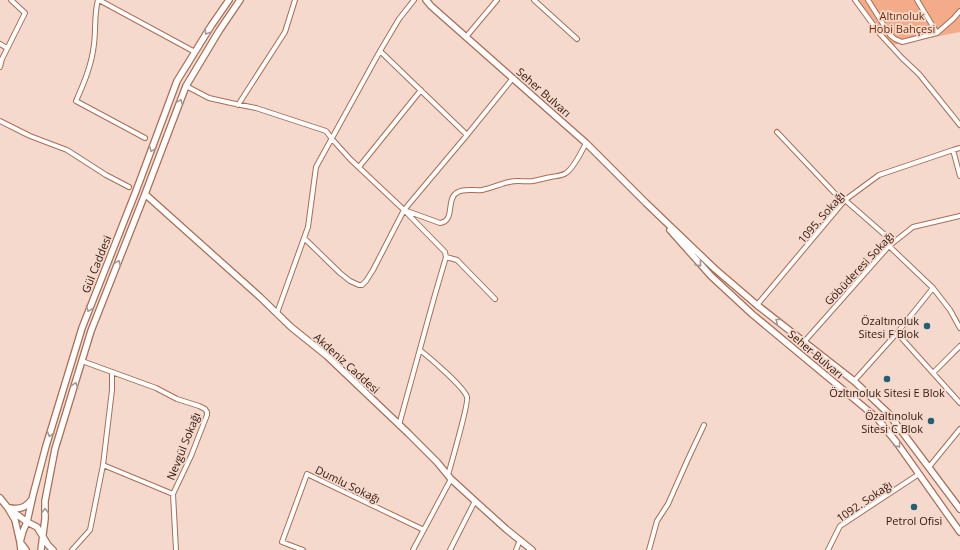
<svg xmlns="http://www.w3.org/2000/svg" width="960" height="550" viewBox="0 0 960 550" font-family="'Open Sans',sans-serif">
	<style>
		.green { fill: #f4ab8a }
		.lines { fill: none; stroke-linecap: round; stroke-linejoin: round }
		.street-casing { stroke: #ab6d52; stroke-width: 6 }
		.secondary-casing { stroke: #ab6d52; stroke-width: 8 }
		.street { stroke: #fff; stroke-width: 4 }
		.secondary { stroke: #fff; stroke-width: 5.5 }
		.oneway { stroke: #a29792 }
		.poi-dot { fill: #205f75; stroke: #f5d9cd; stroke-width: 1.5 }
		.labels { text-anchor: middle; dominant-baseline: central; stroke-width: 3.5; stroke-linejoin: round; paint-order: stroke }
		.park-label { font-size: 11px; fill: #722d04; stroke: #f5d9cd }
		.street-label { font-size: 11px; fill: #30170c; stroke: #f5d9cd }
		.poi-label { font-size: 11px; fill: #30170c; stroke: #f5d9cd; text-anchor: end }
	</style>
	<rect width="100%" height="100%" fill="#f5d9cd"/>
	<!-- green -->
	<path class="green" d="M858,0H960V32L893,45Z"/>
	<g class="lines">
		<!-- street casing -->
		<g class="street-casing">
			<path id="street" d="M98,0C94,14 96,29 94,44C92,64 84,83 76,101L145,138
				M99,0L195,52
				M534,0L577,39
				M855,0L880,34L902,58L919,74L960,125
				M868,0L890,35L895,39L902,42L937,33L953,19L960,11
				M917,0L937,33
				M466,37L497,0
				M0,44L7,48
				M380,51L399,19L414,0
				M0,67L2,59L25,13L11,0
				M186,86L209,98L231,103L256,108L326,131L332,139L350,159L404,210L440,223C456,221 445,198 458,192C465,188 475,191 482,190C492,188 500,184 509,182C517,180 525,182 533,181C539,180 545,178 551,177C556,176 562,176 566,173C573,169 582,151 586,143
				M238,105L285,32L295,0
				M0,121L30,136L67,150L106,175L129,187
				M777,132L843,202
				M953,150L960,176
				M359,167L421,90
				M845,200L893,242
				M304,238L340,273L350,281L359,285H362L366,281L373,270L404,210L467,135L513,78
				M889,246L933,288L950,310L960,328
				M446,257L457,260L495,299
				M757,305L845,200L879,175L953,150L960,148
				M277,313L308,227L316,167L380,51L467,135
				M897,333L960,403
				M804,342L889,246L913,227L960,216
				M420,350C430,358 464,387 467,397C469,403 451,464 448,475
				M82,361L112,372L156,388L177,399L199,406L205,409L207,412V415L191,456L173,494L176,550
				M933,373L960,346
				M854,381L897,333L933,288
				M399,425L434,298L446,257L445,252L405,211
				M103,465L173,494
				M929,467L960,429
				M72,550L90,530L103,465L112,390V372
				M303,550L282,542L307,474L424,530
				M413,550L451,479
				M450,550L475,501
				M516,550L520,540
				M649,550L657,521L668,504L688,459L704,425
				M828,550L840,526L919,474"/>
		</g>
		<!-- secondary casing -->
		<g class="secondary-casing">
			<path id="secondary" d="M426,0L431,6L586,143L646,203L715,269L757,305L854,381L888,413L960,509
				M145,194L260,297L291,327L327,356L408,433L437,462L451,479L475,501L506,529L532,550
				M670,230L711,276L752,314L877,418L897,443L960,532
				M0,498L8,508L15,520L20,542L26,550
				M8,508L27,522L37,527L48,545L53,550
				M10,508C20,510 27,507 32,499
				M21,550L20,542L23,531L27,522L33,495L46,446L82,328L136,191L177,81L211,26L229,0
				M41,550L45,519V501L55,449L91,331L145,194L186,86L219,31L240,0"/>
		</g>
		<!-- street -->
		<use href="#street" class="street"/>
		<!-- secondary -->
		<use href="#secondary" class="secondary"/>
	</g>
	<!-- one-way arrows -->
	<defs><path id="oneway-chevron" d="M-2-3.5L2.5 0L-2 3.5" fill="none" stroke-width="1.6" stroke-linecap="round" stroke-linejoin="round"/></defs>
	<g class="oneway">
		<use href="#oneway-chevron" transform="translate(207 32) rotate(122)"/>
		<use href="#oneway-chevron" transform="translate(180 102) rotate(-69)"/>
		<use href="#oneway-chevron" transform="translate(152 149) rotate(111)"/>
		<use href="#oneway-chevron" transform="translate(118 263) rotate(-68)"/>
		<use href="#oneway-chevron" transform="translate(699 264) rotate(49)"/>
		<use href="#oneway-chevron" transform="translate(89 309) rotate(111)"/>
		<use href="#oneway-chevron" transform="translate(778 321) rotate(-142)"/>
		<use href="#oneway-chevron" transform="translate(75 385) rotate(-73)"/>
		<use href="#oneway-chevron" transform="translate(50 434) rotate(107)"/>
		<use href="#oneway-chevron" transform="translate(898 445) rotate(54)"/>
		<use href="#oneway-chevron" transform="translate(45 511) rotate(-89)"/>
	</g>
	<!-- markers -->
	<g class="poi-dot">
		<circle cx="927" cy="326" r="4"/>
		<circle cx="887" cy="379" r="4"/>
		<circle cx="931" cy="421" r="4"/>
		<circle cx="914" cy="507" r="4"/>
	</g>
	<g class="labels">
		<!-- park labels -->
		<g class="park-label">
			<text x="902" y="15">Altınoluk<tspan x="902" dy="13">Hobi Bahçesi</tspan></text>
		</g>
		<!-- street labels -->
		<g class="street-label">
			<text transform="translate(544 92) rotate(41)">Seher Bulvarı</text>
			<text transform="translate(821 217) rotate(-49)">1095. Sokağı</text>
			<text transform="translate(96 264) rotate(-68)">Gül Caddesi</text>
			<text transform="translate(859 268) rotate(-47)">Göbüderesi Sokağı</text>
			<text transform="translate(816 354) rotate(40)">Seher Bulvarı</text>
			<text transform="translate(347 363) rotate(42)">Akdeniz Caddesi</text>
			<text transform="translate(183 446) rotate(-68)">Nevgül Sokağı</text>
			<text transform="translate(348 484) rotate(26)">Dumlu Sokağı</text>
			<text transform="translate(864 501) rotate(-34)">1092. Sokağı</text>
		</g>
		<!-- poi labels -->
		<g class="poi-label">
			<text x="919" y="320">Özaltınoluk<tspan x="919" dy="13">Sitesi F Blok</tspan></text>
			<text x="887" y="392" text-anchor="middle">Özltınoluk Sitesi E Blok</text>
			<text x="923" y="415">Özaltınoluk<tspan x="923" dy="13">Sitesi C Blok</tspan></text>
			<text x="914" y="520" text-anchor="middle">Petrol Ofisi</text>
		</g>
	</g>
</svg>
